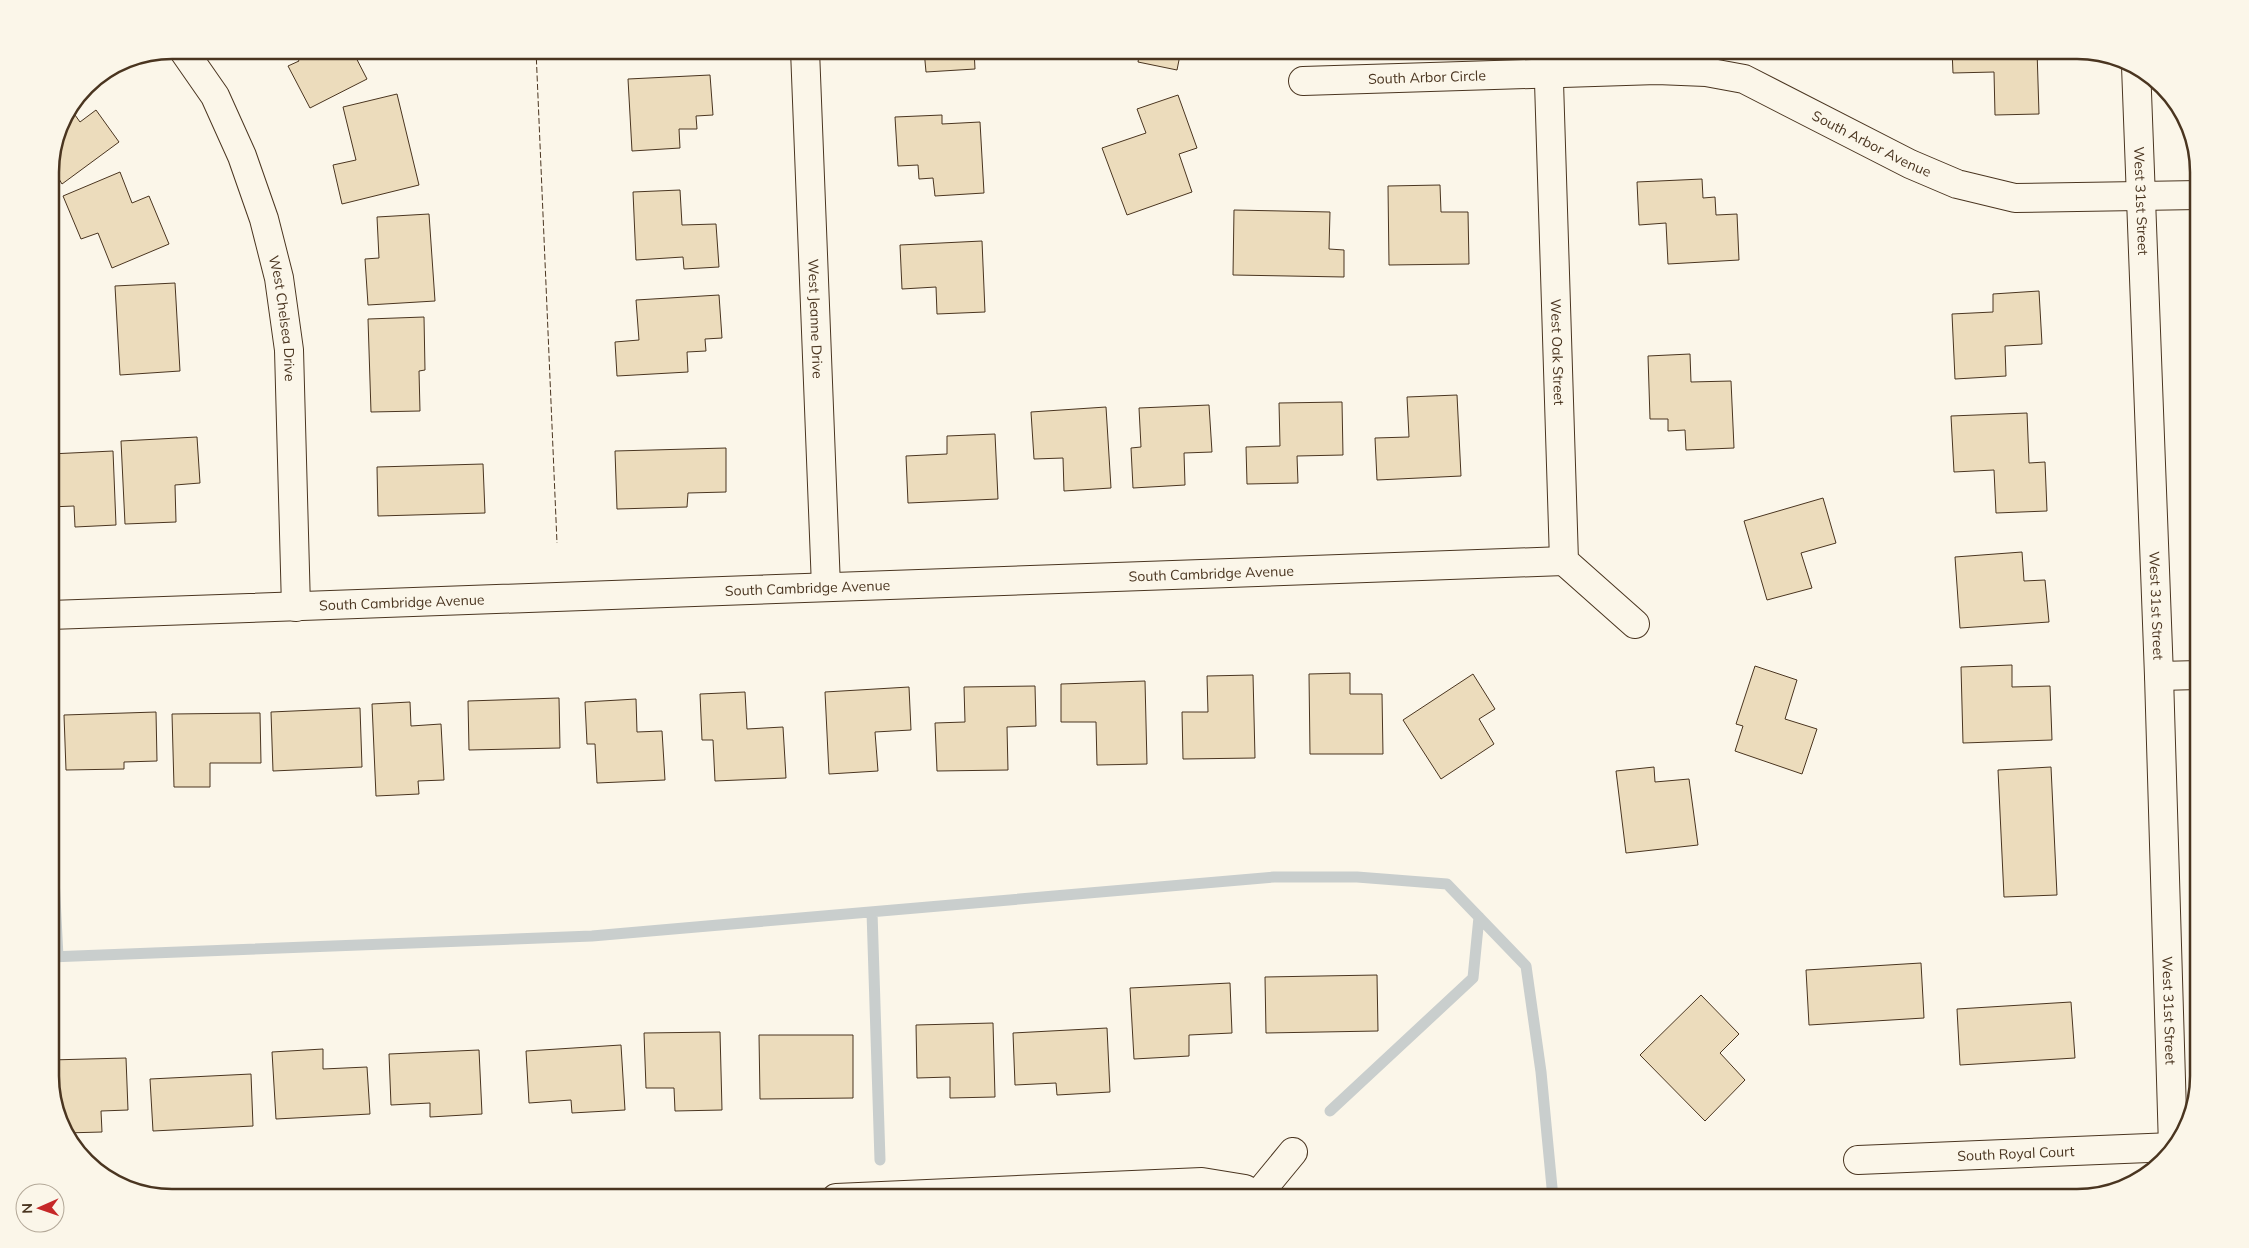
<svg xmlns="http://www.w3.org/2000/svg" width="2249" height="1248" viewBox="0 0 2249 1248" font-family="Mulish,sans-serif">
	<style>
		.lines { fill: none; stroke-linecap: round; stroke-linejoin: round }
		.stream { stroke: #c9cecd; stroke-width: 11 }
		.building { fill: #ecdcbc; stroke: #4a3520 }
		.minor-casing { stroke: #4a3520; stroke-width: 30 }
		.minor { stroke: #fbf6e9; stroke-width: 28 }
		.fence { stroke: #4a3520; stroke-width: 1; stroke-dasharray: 6 2.5; stroke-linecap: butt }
		.labels { text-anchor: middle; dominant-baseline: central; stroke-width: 4; stroke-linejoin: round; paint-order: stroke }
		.street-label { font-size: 14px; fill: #4a3520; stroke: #fbf6e9 }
		.rim { fill: none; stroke: #4a3520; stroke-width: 2.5 }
	</style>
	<rect width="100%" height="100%" fill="#fbf6e9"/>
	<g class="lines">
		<!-- stream -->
		<path class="stream" d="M50,798L58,957
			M872,912L880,1160
			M50,957L592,936L1274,877H1357L1447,884L1526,966L1541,1072L1553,1198
			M1330,1111L1473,978L1479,917"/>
	</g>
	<!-- building -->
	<path class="building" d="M293,50H352L367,79L310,108L288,66L299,61Z
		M924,50H974L975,69L926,72Z
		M1140,50H1181L1177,70L1138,62Z
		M1952,50H2037L2039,114L1995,115L1994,72L1953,73Z
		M710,75L713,115L696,116L697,129H679L680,148L632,151L628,79Z
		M397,94L419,185L342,204L333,165L356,160L343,107Z
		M1178,95L1197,148L1179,154L1192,192L1127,215L1102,148L1146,133L1137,109Z
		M70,108L80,122L96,110L119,142L62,184L50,164L59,125Z
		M942,115V124L980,122L984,193L935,196L933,178L919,179L918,165L898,166L895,117Z
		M120,172L132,203L149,196L169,244L112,268L98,233L81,239L63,196Z
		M1702,179L1703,198L1715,197L1716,215L1737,214L1739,260L1668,264L1666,223L1639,225L1637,182Z
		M1440,185L1441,212H1468L1469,264L1389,265L1388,186Z
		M680,190L682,225L716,224L719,267L684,269L683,257L636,260L633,192Z
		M1234,210L1330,212L1329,249L1344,250V277L1233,275Z
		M429,214L435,301L368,305L365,259L379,258L377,217Z
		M982,241L985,312L937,314L936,287L902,289L900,245Z
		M175,283L180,371L120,375L115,286Z
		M2039,291L2042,344L2005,346L2006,376L1955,379L1952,314L1993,312V294Z
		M719,295L722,338L705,339L706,351L687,352L688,372L617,376L615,342L639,340L636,300Z
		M424,317L425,370L419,371L420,411L371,412L368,319Z
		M1690,354L1691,382L1731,381L1734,448L1686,450L1685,430L1668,431V419H1650L1648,356Z
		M1457,395L1461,476L1377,480L1375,438L1409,437L1407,397Z
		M1342,402L1343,455L1297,456L1298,483L1247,484L1246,447L1280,446L1279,403Z
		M1209,405L1212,452L1184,453L1185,485L1133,488L1131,448L1141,447L1139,408Z
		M1106,407L1111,488L1064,491L1063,458L1034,459L1031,412Z
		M2027,413L2029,463L2045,462L2047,511L1996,513L1994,470L1954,472L1951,416Z
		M995,434L998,499L908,503L906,456L947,454V436Z
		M197,437L200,483L175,485L176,522L125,524L121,441Z
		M726,448V492L688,493L687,507L617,509L615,451Z
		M113,451L116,525L75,527L74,506L50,507V454Z
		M483,464L485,513L378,516L377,467Z
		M1823,498L1836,543L1801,553L1812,588L1767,600L1744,521Z
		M2022,552L2024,581L2045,580L2049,622L1960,628L1955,557Z
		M2012,665V687L2050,686L2052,740L1963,743L1961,667Z
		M1755,666L1797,680L1785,719L1817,729L1802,774L1735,751L1743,726L1736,724Z
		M1350,673V694H1382L1383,754H1310L1309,674Z
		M1473,674L1495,709L1479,719L1494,744L1441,779L1403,720Z
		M1253,675L1255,758L1183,759L1182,712H1208L1207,676Z
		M1145,681L1147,764L1097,765L1096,722H1061V684Z
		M1035,686L1036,726L1007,727L1008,770L937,771L935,723L965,722L964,687Z
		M909,687L911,730L875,732L878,771L829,774L825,692Z
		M745,692L747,729L783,727L786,778L715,781L713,740H702L700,694Z
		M559,698L560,748L469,750L468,701Z
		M636,699L637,732L662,731L665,780L597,783L595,744H587L585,702Z
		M410,702L411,726L441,724L444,780L418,781L419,794L376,796L372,704Z
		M360,708L362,767L273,771L271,712Z
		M156,712L157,761L124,762V769L66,770L64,715Z
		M260,713L261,763H210V787H174L172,714Z
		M1654,767L1655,782L1689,779L1698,845L1626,853L1616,771Z
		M2051,767L2057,895L2004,897L1998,770Z
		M1921,963L1924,1018L1809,1025L1806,970Z
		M1377,975L1378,1031L1266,1033L1265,977Z
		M1230,983L1232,1033L1189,1035V1056L1134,1059L1130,988Z
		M1701,995L1739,1034L1720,1053L1745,1080L1705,1121L1640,1055Z
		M2071,1002L2075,1058L1960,1065L1957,1009Z
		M993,1023L995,1097L950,1098V1077L917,1078L916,1025Z
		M1107,1028L1110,1092L1057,1095L1056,1083L1015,1085L1013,1033Z
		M720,1032L722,1110L675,1111L674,1088H646L644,1033Z
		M759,1035H853V1098L760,1099Z
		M621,1045L625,1110L572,1113L571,1100L529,1103L526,1051Z
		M323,1049V1069L367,1067L370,1114L276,1119L272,1052Z
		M479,1050L482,1114L430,1117V1103L391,1105L389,1054Z
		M126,1058L128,1110L101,1111L102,1132L65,1133L50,1084V1060Z
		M251,1074L253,1126L153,1131L150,1079Z"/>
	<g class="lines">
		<!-- minor casing -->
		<g class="minor-casing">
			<g id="minor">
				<path id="s1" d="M183,50L215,96L242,156L264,219L279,278L289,350L296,607"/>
				<path id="s2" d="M805,50L826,587"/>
				<path id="s3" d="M1548,50L1564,561L1635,624"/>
				<path id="s4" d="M2136,66L2159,676L2173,1147"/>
				<path id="s5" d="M1303,81L1657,70L1706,72L1744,79L1910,164L1957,184L2015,198L2199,195"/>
				<path id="s6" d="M50,615L1564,561"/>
				<path d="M2159,676L2199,675"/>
				<path id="s7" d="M1858,1160L2173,1147"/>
				<path d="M1256,1197L1293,1152"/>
				<path d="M836,1198L1202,1182L1245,1189L1256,1197"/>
			</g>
		</g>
		<!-- minor -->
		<use href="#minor" class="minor"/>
		<!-- fence -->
		<path class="fence" d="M536,50L557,543"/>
	</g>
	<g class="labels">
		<!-- street labels -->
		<g class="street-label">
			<text stroke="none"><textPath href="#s5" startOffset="124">South Arbor Circle</textPath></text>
			<text stroke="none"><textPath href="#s5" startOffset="585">South Arbor Avenue</textPath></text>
			<text stroke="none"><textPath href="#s4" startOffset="135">West 31st Street</textPath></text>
			<text stroke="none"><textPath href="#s1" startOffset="290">West Chelsea Drive</textPath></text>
			<text stroke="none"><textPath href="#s2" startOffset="269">West Jeanne Drive</textPath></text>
			<text stroke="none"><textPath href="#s3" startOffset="302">West Oak Street</textPath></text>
			<text stroke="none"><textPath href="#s6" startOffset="1162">South Cambridge Avenue</textPath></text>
			<text stroke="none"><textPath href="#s6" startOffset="758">South Cambridge Avenue</textPath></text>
			<text stroke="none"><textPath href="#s6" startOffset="352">South Cambridge Avenue</textPath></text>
			<text stroke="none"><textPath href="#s4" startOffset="540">West 31st Street</textPath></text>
			<text stroke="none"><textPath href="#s4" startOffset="945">West 31st Street</textPath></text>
			<text stroke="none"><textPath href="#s7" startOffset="158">South Royal Court</textPath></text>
		</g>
	</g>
	<!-- crop -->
	<path d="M0 0H2249V1248H0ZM172 59H2077A113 113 0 0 1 2190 172V1076A113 113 0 0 1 2077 1189H172A113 113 0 0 1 59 1076V172A113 113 0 0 1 172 59Z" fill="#fbf6e9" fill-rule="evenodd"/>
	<path class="rim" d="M172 59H2077A113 113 0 0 1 2190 172V1076A113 113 0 0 1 2077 1189H172A113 113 0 0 1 59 1076V172A113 113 0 0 1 172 59Z"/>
	<!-- north arrow -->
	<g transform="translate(40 1208) rotate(268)"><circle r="24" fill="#fbf6e9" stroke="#b4a999"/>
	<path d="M0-4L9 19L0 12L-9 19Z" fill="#c62828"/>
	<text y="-8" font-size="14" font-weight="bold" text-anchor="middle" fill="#4a3520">N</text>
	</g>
</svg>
